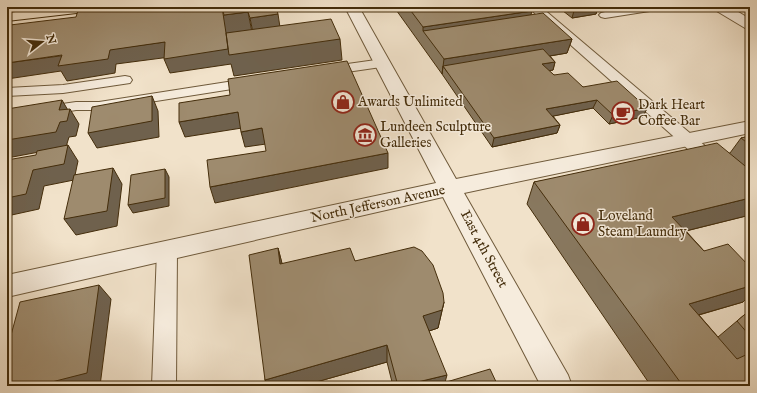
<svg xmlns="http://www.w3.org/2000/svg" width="757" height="393" viewBox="0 0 757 393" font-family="'IM FELL English',serif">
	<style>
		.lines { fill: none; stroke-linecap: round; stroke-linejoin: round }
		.lane-casing { stroke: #6f5a3b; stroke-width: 2 }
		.street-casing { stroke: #6f5a3b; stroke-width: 2 }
		.highway-casing { stroke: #442d0b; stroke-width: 2 }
		.lane { fill: #f6ecdd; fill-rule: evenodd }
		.street { fill: #f6ecdd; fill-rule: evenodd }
		.highway { fill: #f1e2ca; fill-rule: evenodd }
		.wall { fill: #88785f; stroke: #442d0b }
		.shaded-wall { fill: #6f614d; stroke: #442d0b }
		.building { fill: #9e8b6e; stroke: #442d0b }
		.labels { text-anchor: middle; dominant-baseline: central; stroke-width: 3; stroke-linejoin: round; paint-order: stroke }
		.poi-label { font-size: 14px; fill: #442d0b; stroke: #f6ecdd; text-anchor: start }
		.street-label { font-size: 14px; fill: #442d0b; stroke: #f6ecdd }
	</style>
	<rect width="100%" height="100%" fill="#f1e2ca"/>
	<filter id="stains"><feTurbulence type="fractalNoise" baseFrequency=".005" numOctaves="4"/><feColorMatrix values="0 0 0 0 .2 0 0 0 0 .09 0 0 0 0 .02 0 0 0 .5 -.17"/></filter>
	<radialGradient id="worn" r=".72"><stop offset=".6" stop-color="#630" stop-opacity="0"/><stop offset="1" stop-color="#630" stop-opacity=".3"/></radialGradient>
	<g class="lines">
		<!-- lane casing -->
		<g class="lane-casing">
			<path id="lane" d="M528,7H541L750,184V201L744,199Z
				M634,7H662L656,10L605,18L601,17L599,15L601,13L605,12Z
				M383,59L388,60L390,63L388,66L326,75L321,74L319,71L321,68L326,67Z
				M125,76L130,77L132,80L130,83L63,93L7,96V88L63,85Z
				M253,78L258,79L260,82L258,85L99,110H76L7,122V112L76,102H99Z
				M167,242L174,244L177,250L176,386H152L157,250L160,244Z"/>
		</g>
		<!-- street casing -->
		<g class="street-casing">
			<path id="street" d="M345,7H359L456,179L750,121V133L464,193L568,375L572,386H541L443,197L7,297V275L436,183Z
				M713,7H730L750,19V29L745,28L715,10Z"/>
		</g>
		<!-- highway casing -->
		<g class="highway-casing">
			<path id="highway" d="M58,7H101L99,10L94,11L7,21V13Z"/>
		</g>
		<!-- lane -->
		<use href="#lane" class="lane"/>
		<!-- street -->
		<use href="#street" class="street"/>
		<!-- highway -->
		<use href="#highway" class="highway"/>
	</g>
	<!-- wall -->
	<path class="wall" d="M394,7H527L531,15L572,39L567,53L550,56L555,62L553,70L549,71L554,75L583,87L647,108L643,117L609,124L593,108L553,116L560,125L557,133L492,147L442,74Z
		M558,7H598L596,14L572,18Z
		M750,136V215L686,231L704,251L750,267V295L743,302L699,315L718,337L750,310V386H651L527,204L534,182L730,153L741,138Z
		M278,248L282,264L355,261L444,302L438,328L429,331L445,383L498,386H393L387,362L302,386H268L265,380Z"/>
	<!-- shaded-wall -->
	<path class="shaded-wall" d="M575,7H598L596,14L572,18Z
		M532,11L527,29L423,31V27Z
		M248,12L252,32L340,39L342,60L234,76L231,64L170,73L164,59L224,15Z
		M278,14L281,34L254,38L250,18Z
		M572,39L567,53L448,73L443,66L442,74L444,59Z
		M165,42L170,57L116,64L115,73L67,81L61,71L7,79V63Z
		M555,62L553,70L540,72L542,64Z
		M152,96L158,111L159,137L97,148L88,133Z
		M62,100L69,112L70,109L79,124L76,136L69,137L66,147L7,158V140L59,110Z
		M597,100L593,108L544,118L546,109Z
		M647,108L643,117L609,124L613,115Z
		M238,112L242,128L185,137L179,122Z
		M560,125L557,133L492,147L494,138Z
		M262,128L266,144L245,147L241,132Z
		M68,145L78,161L74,180L44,186L39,209L7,216V198L33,170Z
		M388,153V168L215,203L210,187Z
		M113,168L122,184L117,226L76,235L64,219Z
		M165,169L169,177V206L133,213L128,205Z
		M750,198V215L657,238L672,217Z
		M278,248L283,267L280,264Z
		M99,285L111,299L100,386H36Z
		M750,286V295L743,302L670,323L689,304Z
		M444,302L438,328L420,334L423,316Z
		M387,345V362L302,386H268L265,380Z
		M447,375L444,386H401Z"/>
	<!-- building -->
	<path class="building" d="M79,7H222L226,33L228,49L164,59L165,42L110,50L108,59L58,66L62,55L7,63V27L10,25L76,17Z
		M222,7H276L278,14L250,18L248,12L224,15Z
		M408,7H527L532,11L423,27Z
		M543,13L572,39L444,59L423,31Z
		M331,19L340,39L229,55L226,33Z
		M543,49L555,62L542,64L554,75L568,73L583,87L617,81L647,108L613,115L597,100L546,109L560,125L494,138L443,66Z
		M347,61L388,153L210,187L207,160L266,151L262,128L241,132L238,112L179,122V103L230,95L228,79Z
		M152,96V121L88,133L92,107Z
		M62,100L59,110L70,109L67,121L60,122L56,132L7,140V109Z
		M750,136V145L741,138Z
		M717,143L750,170V198L672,217L704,251L728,244L750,267V286L689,304L737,359L750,353V386H683L534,182Z
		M68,145L64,164L33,170L26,194L7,198V160L36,155L37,151Z
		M113,168L107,211L64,219L74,175Z
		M165,169V198L128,205L131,175Z
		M414,247L422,251L433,265L443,293L444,302L442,310L423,316L447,375L401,386H398L387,345L265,380L249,255L278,248L280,264L350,248L355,261Z
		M99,285L87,373L36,386H7V350L20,302Z
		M750,310V336L737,321Z
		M490,369L498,386H433Z"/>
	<!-- icons -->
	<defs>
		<g id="shop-ring" transform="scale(1.15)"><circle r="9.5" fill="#f6ecdd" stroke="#8f2418" stroke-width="1.5"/><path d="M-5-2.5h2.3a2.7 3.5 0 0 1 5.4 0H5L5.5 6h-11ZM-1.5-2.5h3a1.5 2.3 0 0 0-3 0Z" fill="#8f2418"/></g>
		<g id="cafe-ring" transform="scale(1.15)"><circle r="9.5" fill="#f6ecdd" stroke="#8f2418" stroke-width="1.5"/><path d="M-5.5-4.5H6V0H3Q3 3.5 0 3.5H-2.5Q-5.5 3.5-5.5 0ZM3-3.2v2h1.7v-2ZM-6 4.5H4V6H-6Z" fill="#8f2418"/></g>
		<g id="museum-ring" transform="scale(1.15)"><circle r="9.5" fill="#f6ecdd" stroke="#8f2418" stroke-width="1.5"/><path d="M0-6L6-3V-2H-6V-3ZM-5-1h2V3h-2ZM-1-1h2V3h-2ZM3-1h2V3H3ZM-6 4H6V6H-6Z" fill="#8f2418"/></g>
	</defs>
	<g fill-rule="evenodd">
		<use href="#shop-ring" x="343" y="102"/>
		<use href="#cafe-ring" x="623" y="113"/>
		<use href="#museum-ring" x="365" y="135"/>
		<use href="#shop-ring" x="583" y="224"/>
	</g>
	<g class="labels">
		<!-- poi labels -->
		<g class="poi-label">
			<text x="358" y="102">Awards Unlimited</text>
			<text x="638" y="105">Dark Heart<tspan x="638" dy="16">Coffee Bar</tspan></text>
			<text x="380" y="127">Lundeen Sculpture<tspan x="380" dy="16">Galleries</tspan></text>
			<text x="598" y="216">Loveland<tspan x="598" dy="16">Steam Laundry</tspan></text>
		</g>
		<!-- street labels -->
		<g class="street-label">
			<text transform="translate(378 204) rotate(-12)">North Jefferson Avenue</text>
			<text transform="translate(484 249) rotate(62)">East 4th Street</text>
		</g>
	</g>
	<!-- margin -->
	<rect width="757" height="393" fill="none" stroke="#f1e2ca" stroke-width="24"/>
	<rect x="8" y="8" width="741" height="377" fill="none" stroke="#442d0b" stroke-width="2"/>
	<rect x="12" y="12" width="733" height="369" fill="none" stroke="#442d0b"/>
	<!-- north arrow -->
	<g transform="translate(42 42) rotate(73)" stroke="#f6ecdd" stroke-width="3" paint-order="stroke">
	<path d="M0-3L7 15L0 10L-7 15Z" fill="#442d0b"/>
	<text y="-6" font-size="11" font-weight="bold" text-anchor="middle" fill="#442d0b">N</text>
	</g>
	<rect width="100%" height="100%" filter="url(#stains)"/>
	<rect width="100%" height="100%" fill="url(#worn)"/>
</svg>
